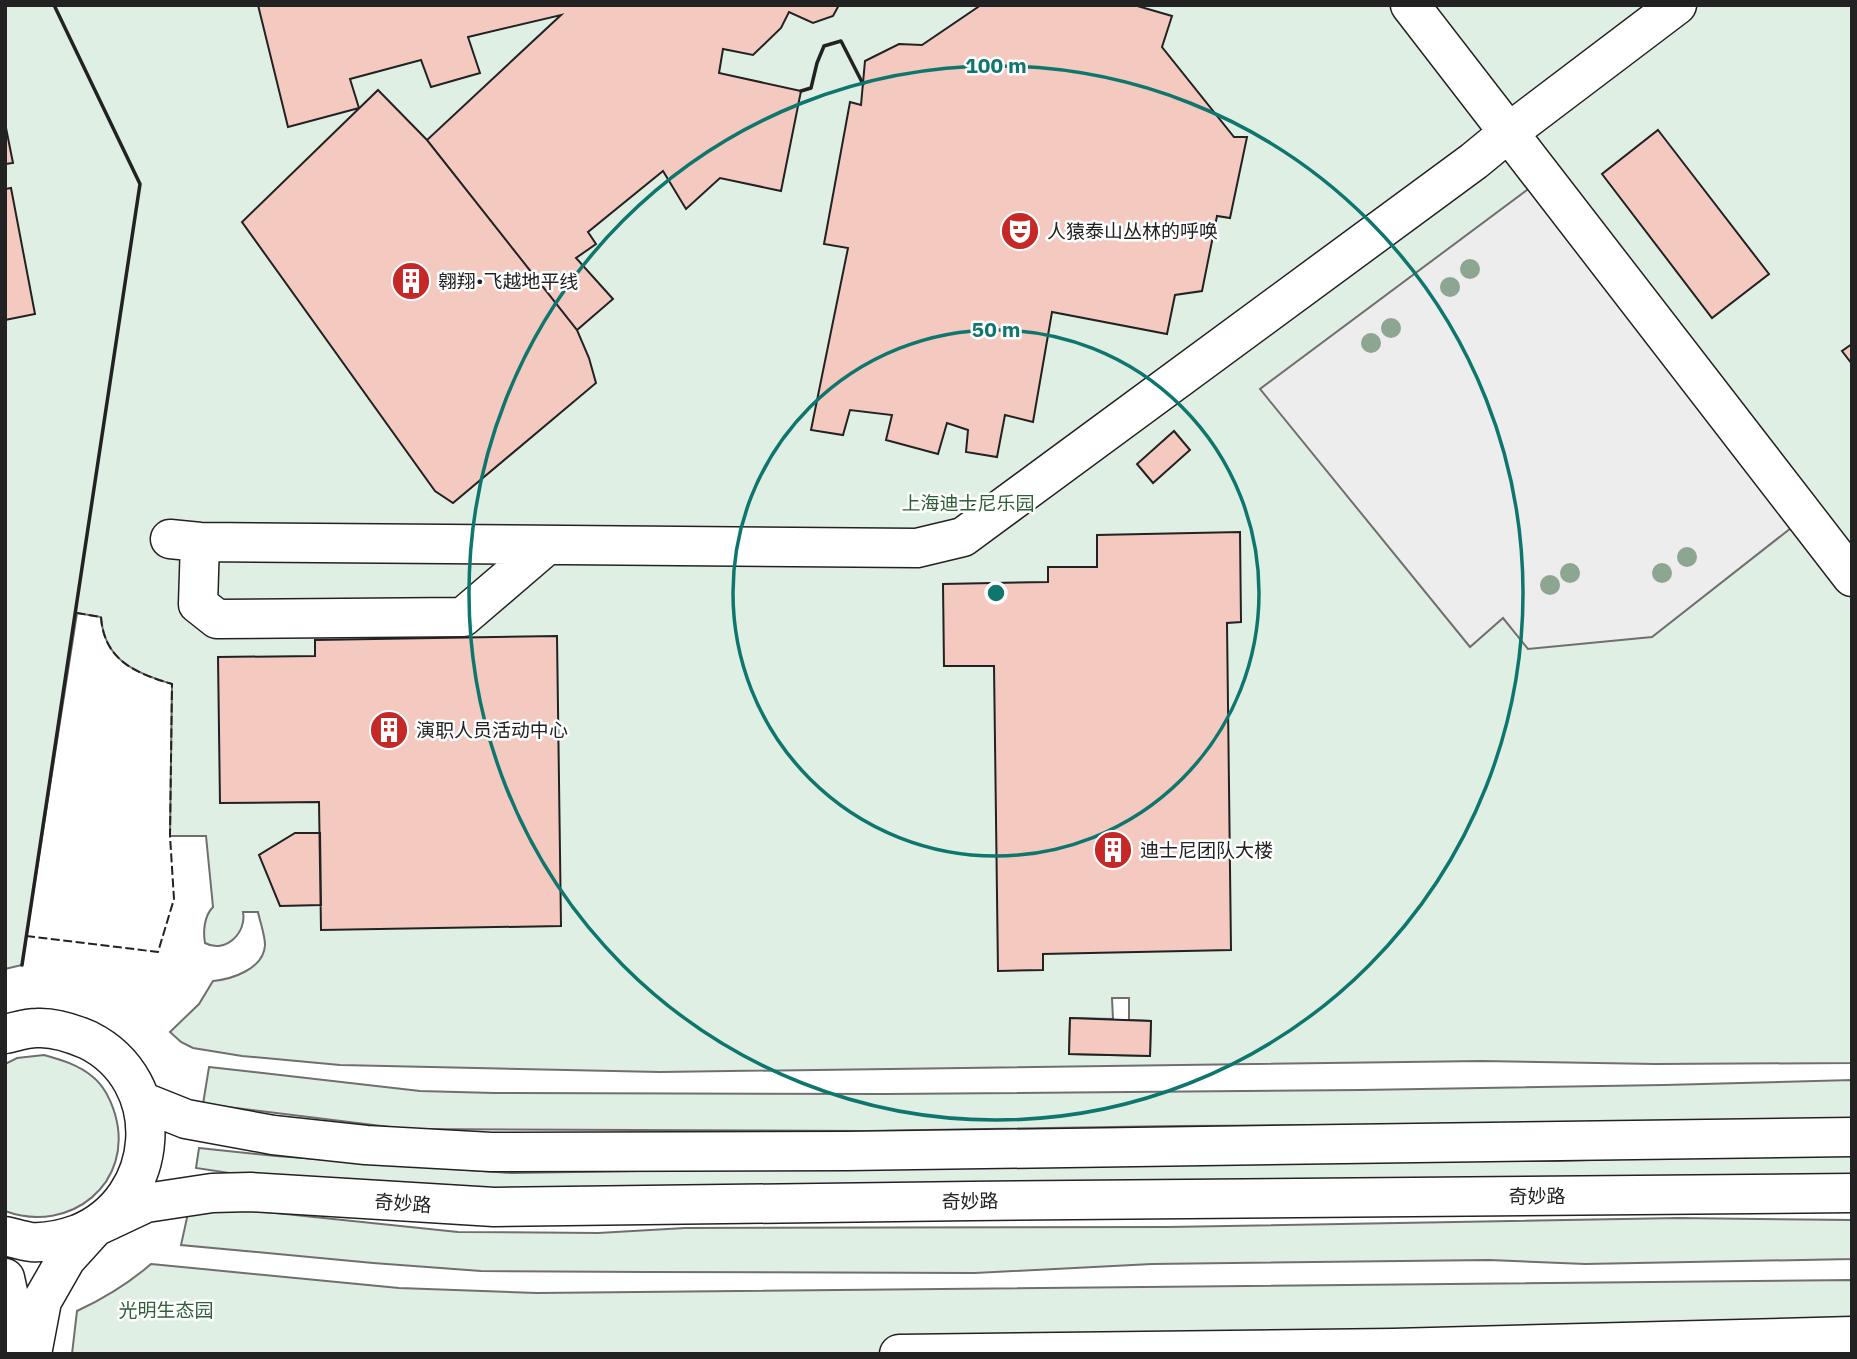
<svg xmlns="http://www.w3.org/2000/svg" width="1857" height="1359" viewBox="0 0 1857 1359" font-family="'IBM Plex Sans','Noto Sans SC',sans-serif">
	<style>
		.green { fill: #e0efe3; stroke: #6f6f6f; stroke-width: 2; fill-rule: evenodd }
		.parking { fill: #ededed; stroke: #6f6f6f; stroke-width: 2 }
		.building { fill: #f3c9c0; stroke: #222; stroke-width: 2 }
		.lines { fill: none; stroke-linecap: round; stroke-linejoin: round }
		.minor-casing { stroke: #222; stroke-width: 41 }
		.minor { stroke: #fff; stroke-width: 38 }
		.fence { stroke: #222; stroke-width: 2; stroke-dasharray: 9 3.5; stroke-linecap: butt }
		.wall { stroke: #222; stroke-width: 3.5 }
		.tree { fill: #8da692 }
		.ring { fill: none; stroke: #0f766e; stroke-width: 3.5 }
		.labels { text-anchor: middle; dominant-baseline: central; stroke-width: 5; stroke-linejoin: round; paint-order: stroke }
		.poi-label { font-size: 19px; fill: #222; stroke: #fff; text-anchor: start }
		.park-label { font-size: 19px; fill: #2f5e38; stroke: #fff }
		.street-label { font-size: 19px; fill: #222; stroke: #fff }
		.centre { fill: #0f766e; stroke: #fff; stroke-width: 3.5 }
		.ring-label { font-size: 21px; text-anchor: middle; font-weight: bold; fill: #0f766e; stroke: #fff; stroke-width: 5; stroke-linejoin: round; paint-order: stroke }
	</style>
	<rect width="100%" height="100%" fill="#fff"/>
	<!-- green -->
	<path class="green" d="M5,5H1852V1063L1655,1064L1482,1061L660,1072L340,1065L242,1056L193,1048L181,1042L170,1032L199,1004L213,981C232,979 264,969 265,945C265,935 260,922 258,912H243C247,933 225,954 205,943C203,932 204,916 213,907L206,836H170L172,684C135,673 104,660 101,617L77,613L22,965L5,969ZM1112,998H1129V1020L1151,1021L1150,1056L1069,1054L1070,1018L1113,1019Z
		M44,1055C62,1060 79,1065 93,1077C104,1086 111,1101 115,1114C135,1183 70,1235 5,1211V1064L17,1058Z
		M209,1067L420,1091L494,1093L885,1094L1361,1090L1664,1085L1852,1080V1119L1663,1124L1177,1126L867,1131L406,1129L203,1104Z
		M199,1148L276,1156L511,1173L1286,1161H1555L1852,1152V1178L473,1193L282,1181L196,1168Z
		M190,1204L458,1232L598,1233L685,1228L1167,1227L1678,1218L1852,1220V1259L1585,1264L1489,1260L1152,1264L975,1273L647,1272L481,1271L373,1263L181,1245Z
		M151,1264L399,1288L537,1293L1852,1280V1354H72L77,1311C105,1298 128,1284 151,1264Z"/>
	<!-- parking -->
	<path class="parking" d="M1543,178L1805,517L1652,637L1528,649L1503,618L1470,647L1260,389Z"/>
	<!-- building -->
	<path class="building" d="M258,5H839L833,16L813,23L789,12L781,28L753,55L723,49L719,73L801,91L781,191L720,178L686,209L663,171L588,232L596,244L576,258L613,299L577,330L427,140L561,15L468,37L480,73L431,87L421,60L350,79L359,108L288,127Z
		M981,5H1134L1172,16L1162,47L1234,137H1247L1230,218L1217,216L1202,291L1175,295L1167,334L1052,312L1033,422L1005,415L997,457L966,452L968,430L947,423L938,454L886,440L892,415L850,410L843,435L811,430L848,248L824,244L850,102L861,105L865,61L899,44L922,45Z
		M378,90L427,140L577,330L589,358L596,383L453,503L435,491L242,222Z
		M5,123L13,163L5,164Z
		M1658,130L1769,274L1712,318L1602,174Z
		M11,188L35,314L5,320V189Z
		M1852,344V364L1842,351Z
		M1174,431L1190,450L1153,483L1137,464Z
		M1240,532L1241,622L1227,623L1231,950L1043,954V970L998,971L994,666H944L943,584L1048,582V567H1097V535Z
		M557,636L561,926L321,930L319,802L220,803L218,657L315,656V640Z
		M295,833H320L321,905L280,906L259,855Z
		M1070,1018L1151,1021L1150,1056L1069,1054Z"/>
	<g class="lines">
		<!-- minor casing -->
		<g class="minor-casing">
			<path id="minor" d="M1410,5L1852,577
				M170,539L200,542L917,548L963,537L1474,161L1508,133L1677,5
				M200,542L198,604L217,619L463,617L547,545
				M5,1034C15,1032 26,1028 37,1028C54,1027 72,1033 88,1040C170,1081 162,1200 78,1234C64,1239 47,1243 31,1242C23,1241 14,1238 5,1236
				M141,1101L186,1119L273,1135L366,1145L491,1152L847,1151L1852,1137
				M5,1278L9,1296L5,1353
				M32,1354L42,1301L66,1259L95,1227L146,1203L212,1193L250,1192L494,1207L971,1201L1852,1193
				M899,1354L1393,1348L1852,1336"/>
		</g>
		<!-- minor -->
		<use href="#minor" class="minor"/>
		<!-- fence -->
		<path class="fence" d="M26,936L158,952L174,899L170,836L172,684C135,673 104,660 101,617L77,613"/>
		<!-- wall -->
		<path class="wall" d="M801,91L811,88L817,63L824,46L841,41L863,84
			M22,965L140,184L54,5"/>
	</g>
	<!-- trees -->
	<g class="tree">
		<circle cx="1470" cy="269" r="10"/>
		<circle cx="1450" cy="287" r="10"/>
		<circle cx="1391" cy="328" r="10"/>
		<circle cx="1371" cy="343" r="10"/>
		<circle cx="1687" cy="557" r="10"/>
		<circle cx="1570" cy="573" r="10"/>
		<circle cx="1662" cy="573" r="10"/>
		<circle cx="1550" cy="585" r="10"/>
	</g>
	<!-- distance rings -->
	<g class="ring">
		<circle cx="996" cy="593" r="263"/>
		<circle cx="996" cy="593" r="527"/>
	</g>
	<!-- icons -->
	<defs>
		<g id="theatre-disc" transform="scale(2.0125)"><circle r="9.5" fill="#c62828" stroke="#fff"/><path d="M-5-5.5Q0-4 5-5.5V0Q5 5 0 6Q-5 5-5 0ZM-3.3-2.5H-1v1.5H-3.3ZM1-2.5H3.3v1.5H1ZM-2.8 1Q0 5.5 2.8 1Z" fill="#fff"/></g>
		<g id="building-disc" transform="scale(2.0125)"><circle r="9.5" fill="#c62828" stroke="#fff"/><path d="M-4-6H4V6H1V3H-1V6H-4ZM-2.5-4.3h1.7v1.8h-1.7ZM.8-4.3h1.7v1.8H.8ZM-2.5-1h1.7V.8h-1.7ZM.8-1h1.7V.8H.8Z" fill="#fff"/></g>
	</defs>
	<g fill-rule="evenodd">
		<use href="#theatre-disc" x="1020" y="231"/>
		<use href="#building-disc" x="411" y="281"/>
		<use href="#building-disc" x="389" y="730"/>
		<use href="#building-disc" x="1113" y="850"/>
	</g>
	<g class="labels">
		<!-- poi labels -->
		<g class="poi-label">
			<text x="1047" y="231">人猿泰山丛林的呼唤</text>
			<text x="438" y="281">翱翔•飞越地平线</text>
			<text x="416" y="730">演职人员活动中心</text>
			<text x="1140" y="850">迪士尼团队大楼</text>
		</g>
		<!-- park labels -->
		<g class="park-label">
			<text x="968" y="503">上海迪士尼乐园</text>
			<text x="166" y="1310">光明生态园</text>
		</g>
		<!-- street labels -->
		<g class="street-label">
			<text x="1537" y="1196">奇妙路</text>
			<text transform="translate(970 1201) rotate(-1)">奇妙路</text>
			<text transform="translate(403 1203) rotate(4)">奇妙路</text>
		</g>
	</g>
	<circle cx="996" cy="593" r="10" class="centre"/>
	<g class="ring-label">
		<text x="996" y="73">100 m</text>
		<text x="996" y="337">50 m</text>
	</g>
	<!-- border -->
	<rect width="1857" height="1359" fill="none" stroke="#222222" stroke-width="14"/>
</svg>
